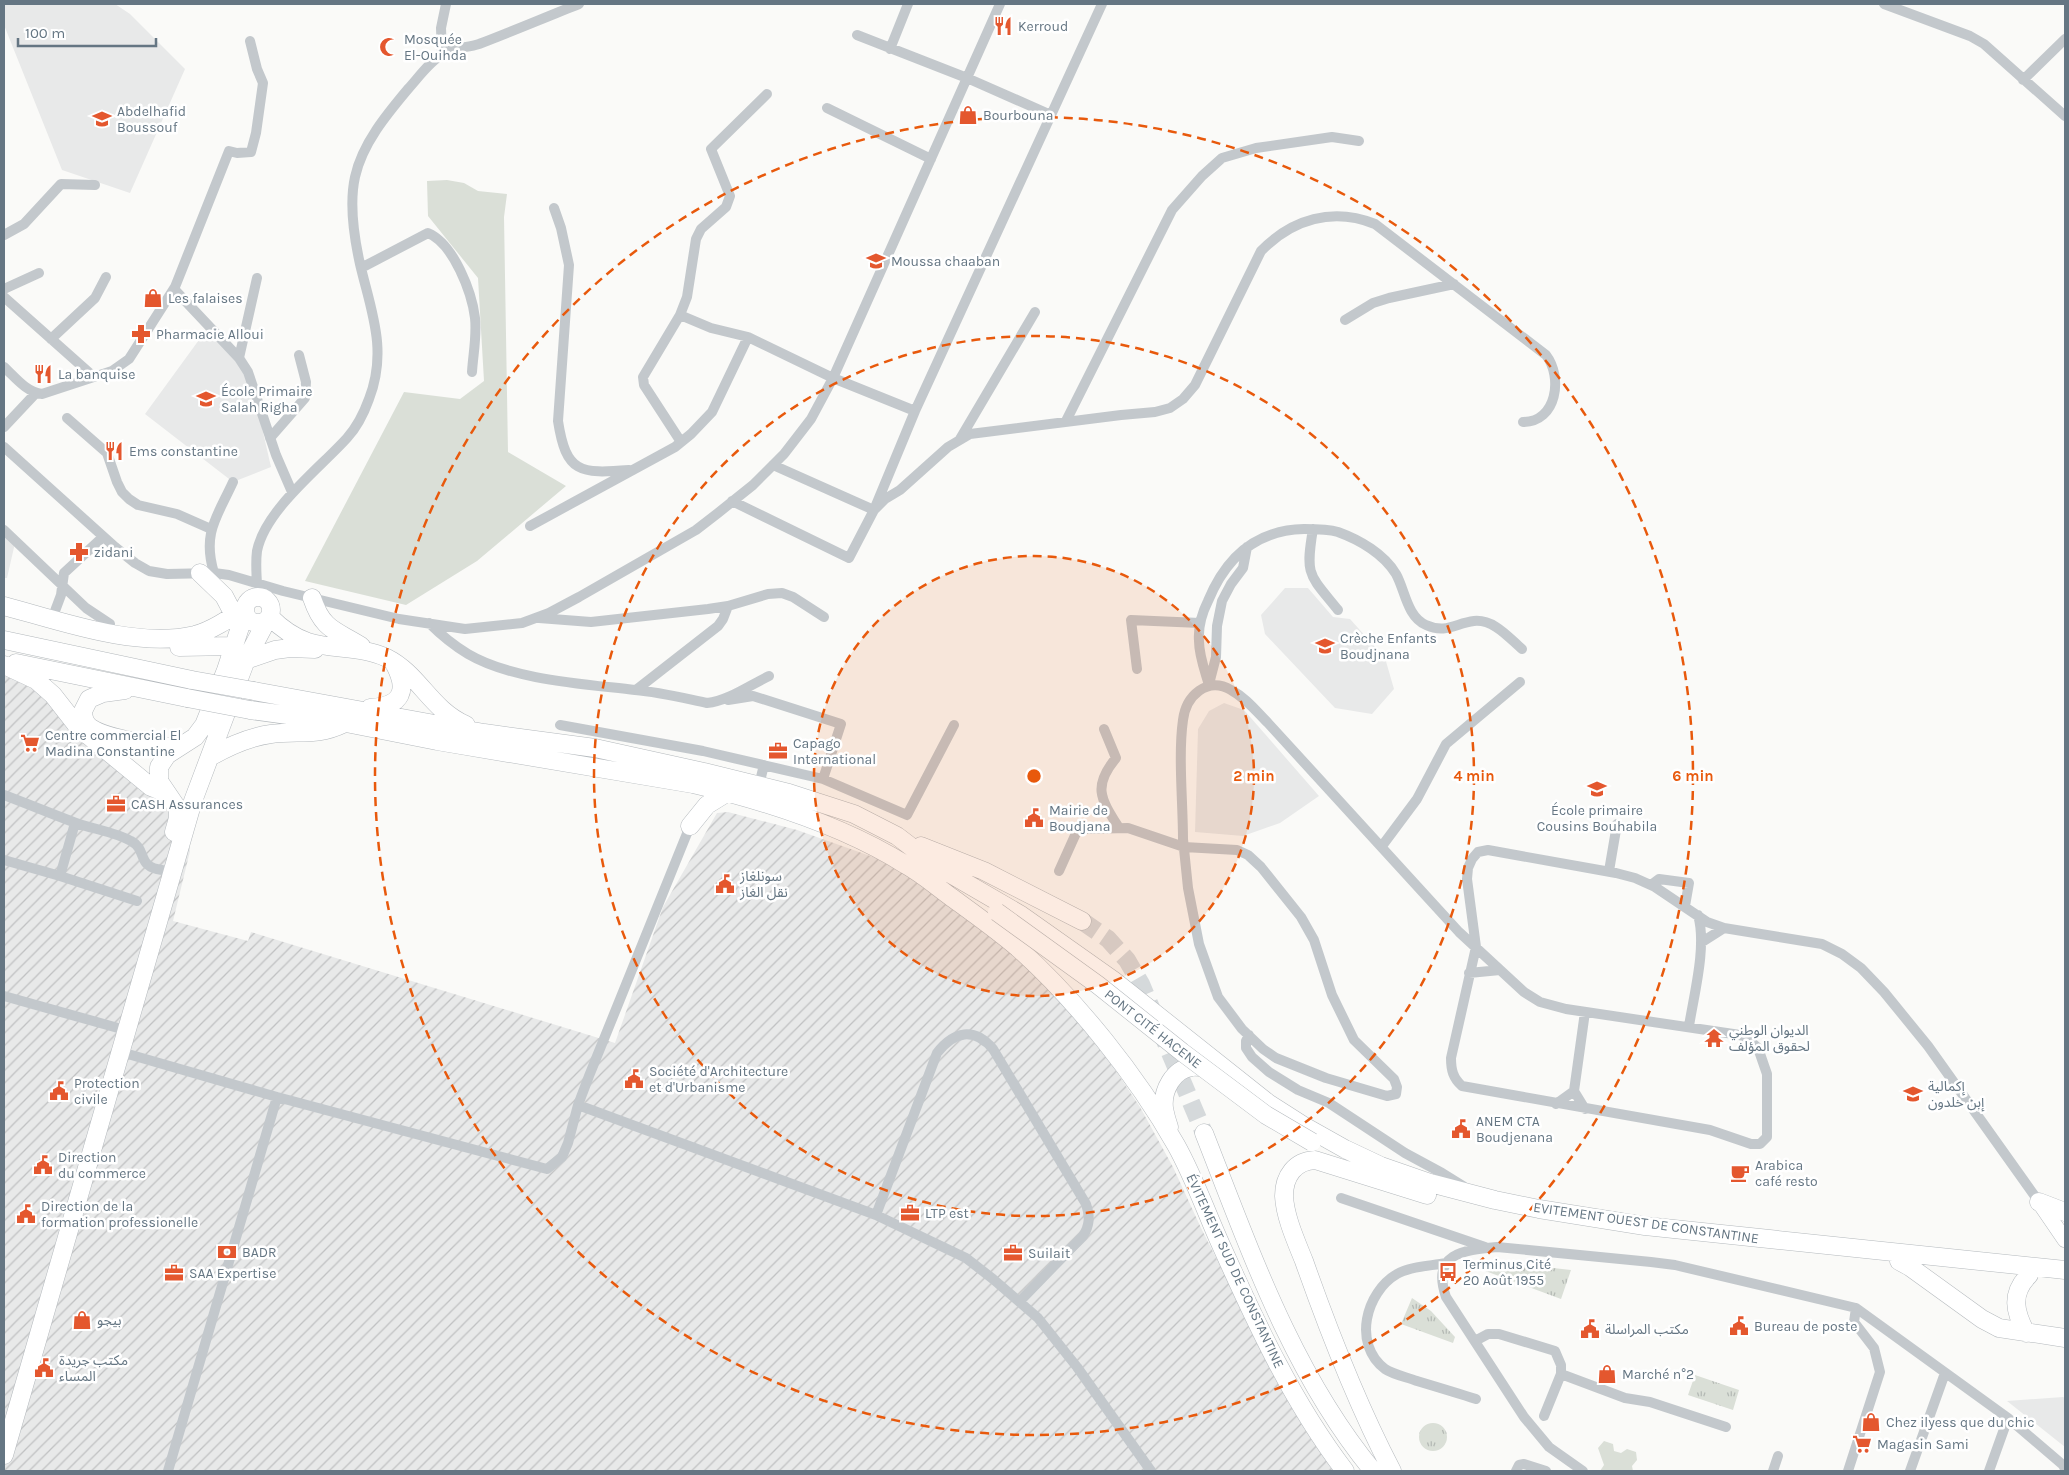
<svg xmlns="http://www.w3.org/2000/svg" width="2069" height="1475" viewBox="0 0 2069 1475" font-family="Karla,'Noto Sans Arabic',sans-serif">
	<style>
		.built { fill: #e8e9e9 }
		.industrial { fill: url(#industrial-furrows) }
		.green { fill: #dadfd7 }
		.park { fill: url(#park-tufts) }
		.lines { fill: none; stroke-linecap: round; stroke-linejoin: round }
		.highway-tunnel { stroke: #d5d9db; stroke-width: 18; stroke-dasharray: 18 9; stroke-linecap: butt }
		.primary-casing { stroke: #b5babe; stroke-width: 16 }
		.highway-casing { stroke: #b4b9bd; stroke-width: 19 }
		.street { stroke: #c3c8cc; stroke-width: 10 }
		.primary { stroke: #fff; stroke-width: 15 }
		.highway { stroke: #fff; stroke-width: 18 }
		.highway-bridge-casing { stroke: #b4b9bd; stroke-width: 19; stroke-linecap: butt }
		.highway-bridge { stroke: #fff; stroke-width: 18 }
		.ring { fill: none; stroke: #e8590c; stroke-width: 2.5; stroke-dasharray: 9 6 }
		.labels { text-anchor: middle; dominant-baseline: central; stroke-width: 5; stroke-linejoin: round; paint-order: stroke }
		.poi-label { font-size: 14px; fill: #657683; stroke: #fff; text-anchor: start }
		.street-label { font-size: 14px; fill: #657683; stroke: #fff }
		.centre { fill: #e8590c; stroke: #fff; stroke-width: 2.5 }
		.ring-label { font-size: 15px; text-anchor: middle; font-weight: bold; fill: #e8590c; stroke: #fff; stroke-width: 5; stroke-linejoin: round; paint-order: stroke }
	</style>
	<defs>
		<pattern id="industrial-furrows" width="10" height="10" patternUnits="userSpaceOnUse" patternTransform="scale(1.25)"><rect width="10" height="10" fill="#e8e9e9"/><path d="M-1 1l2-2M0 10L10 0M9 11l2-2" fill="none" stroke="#c0c1c2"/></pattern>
		<pattern id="park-tufts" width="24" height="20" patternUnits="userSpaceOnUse" patternTransform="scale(1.25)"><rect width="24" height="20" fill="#dadfd7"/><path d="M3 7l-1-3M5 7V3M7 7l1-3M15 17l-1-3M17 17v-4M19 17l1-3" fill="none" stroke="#b4b9b4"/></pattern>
	</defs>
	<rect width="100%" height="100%" fill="#fafaf8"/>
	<!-- built -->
	<path class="built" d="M4,4H115L130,14L185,69L130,193L62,170L4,25Z
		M204,333L226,344L252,384L271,467L233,482L145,414Z
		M4,533L15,543L7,578H4Z
		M1285,588H1308L1333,617L1350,619L1385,658L1394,689L1372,714L1335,708L1265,634L1261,615Z
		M1224,703L1244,710L1319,796L1280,823L1243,836L1195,832L1198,729L1209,711Z
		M2063,1397L2065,1398V1447L2007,1401Z"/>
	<!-- industrial -->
	<path class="industrial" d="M4,672L25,680L181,810L190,851L173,921L248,941L251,932L615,1043L663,907L717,813L728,812L797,830L876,858L935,891L1009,950L1057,997L1098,1044L1140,1107L1173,1167L1201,1228L1285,1394L1333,1471H4Z"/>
	<!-- green -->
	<path class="green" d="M447,180L464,183L478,191L507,194L504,217L508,452L566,486L477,561L406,605L305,581L404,392L460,399L484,381L478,278L428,216L427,181Z
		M1604,1441L1613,1444L1614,1451L1621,1453L1627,1449L1636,1452L1637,1460L1632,1466L1633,1471H1600L1604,1465L1598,1448Z"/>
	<!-- park -->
	<path class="park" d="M1480,1260L1571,1270L1561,1299L1480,1269Z
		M1412,1298L1431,1311L1455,1337L1453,1343L1401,1324Z
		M1695,1375L1739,1390L1733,1410L1688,1395Z
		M1419 1437a14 14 0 1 1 28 0a14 14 0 1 1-28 0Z"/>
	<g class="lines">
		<!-- highway-tunnel -->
		<path class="highway-tunnel" d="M1082,921L1108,939L1127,960L1141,984L1204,1133"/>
		<!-- primary casing -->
		<g class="primary-casing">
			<path id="primary" d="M2039,1202L2065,1240"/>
		</g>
		<!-- highway casing -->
		<g class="highway-casing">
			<path id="highway" d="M200,573L224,596L234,615
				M245 610a13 13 0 1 1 26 0a13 13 0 1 1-26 0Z
				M312,598C323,631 336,630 361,646
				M4,606C60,621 137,649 195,635C213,630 230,618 245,608
				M270,617C281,628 293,637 308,642C334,650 362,646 387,658C419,674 431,710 466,725
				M4,640L192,680
				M179,647L234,646
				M246,660L275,650L290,648L315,649
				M16,663L187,698
				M4,665L36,680L53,695L78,727L151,787L166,793
				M125,690L103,693L89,699L83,711C83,718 85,724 91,728C107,739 157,746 177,747
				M254,691L484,733L595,748L704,772L789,793L854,814L897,836L935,865L1021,915L1113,980L1268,1103L1304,1126L1345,1149L1381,1166L1430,1183L1495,1200L1539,1209L1645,1226L2065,1270
				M370,708C402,706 409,691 394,663
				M250,710L346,723L437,741L693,784C766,801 842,825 906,865C922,874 936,886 951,897C973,913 997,930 1018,948C1077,1001 1137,1076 1176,1145C1194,1177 1206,1212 1221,1245C1256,1323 1293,1403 1345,1471
				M210,757C229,746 249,737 271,734C298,730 316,737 343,724
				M690,826L707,805L728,792
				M174,832L178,818V809L159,781V767L167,755L195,737L204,725L226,670L245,612
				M921,846L984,871L1082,921
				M1169,1127C1167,1121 1165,1114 1164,1108C1162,1091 1173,1069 1192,1067C1198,1066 1206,1068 1212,1069
				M1204,1133C1250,1250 1292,1373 1373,1471
				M2039,1202L2065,1212
				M1899,1261L1910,1267L1982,1319L1999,1328L2065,1338
				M2026,1333C2015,1312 2010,1294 2029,1275
				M4,1455L193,801L246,660L267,620
				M1392,1471C1357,1404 1329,1332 1304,1261C1296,1241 1285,1217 1284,1196C1284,1176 1295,1161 1315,1160L1427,1195"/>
		</g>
		<!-- street -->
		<path class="street" d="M1884,4L1970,36L1984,44L2065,116
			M857,35L967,78L1051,115
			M890,49L908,4
			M442,54L441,28L446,4
			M2023,80L2065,39
			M827,108L931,159
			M554,208L561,228L569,265L558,421C566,473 580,474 629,470
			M4,235L24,224L61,184L95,185
			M361,268L428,233C454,244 472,293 475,318C477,336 473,355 472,372
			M4,289L39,273
			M174,289L239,358L248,372L276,455L292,492
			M4,297L94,377
			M680,315L711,328L748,337
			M1345,320L1373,303L1389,298L1454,284
			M51,339L95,298L106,277
			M239,358L257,278
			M4,367C15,377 26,392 42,394L112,371L129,359L175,287L229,151L237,153L251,152L256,133L263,83L257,69L250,41
			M67,418L107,453L117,482L122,492L129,499L138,505L177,514L211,529
			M1066,421L1172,210L1202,176L1222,158L1256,148L1332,137L1359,141
			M4,427L35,394
			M270,438L305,398L306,382L299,355
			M960,439L1035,312
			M681,442L644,385L643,377L680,315L687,297L696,239L701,229L726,207L730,196L711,149L767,94
			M4,447L115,547L135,563L149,571L167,574L214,573L229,575L283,591L399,619L465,629L522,623L549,613L579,597L696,530L718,513L753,485L784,454L811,419L833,378L1000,4
			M773,465L874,510L885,499L900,490L948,447L970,434L1121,415L1155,412L1170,408L1183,399L1195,385L1261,251C1292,219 1333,207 1375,224L1546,355C1563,377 1557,422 1523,422
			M732,501L849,558L874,510L915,411L1102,4
			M530,526L675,447L691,434L712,412L748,337L833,378L915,411
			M1313,529C1305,576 1309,574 1338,610
			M4,530L86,608L110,624
			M214,573C202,533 217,517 233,482
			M258,597C257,582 255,566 257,551C265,510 320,468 347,438C357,427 364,413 369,399C388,350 371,311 360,264C354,237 349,204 355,177C362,144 387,114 408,89C419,77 429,62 443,54C453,47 467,48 479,44C513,31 546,17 579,4
			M539,618L591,622L708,609L728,606L768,594L782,593L793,597L824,617
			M52,619L61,595L64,573L103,537
			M429,623C441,635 453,645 468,654C512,680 585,684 635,690C659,692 683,698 707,703C728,701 750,685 769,676
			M1137,669L1131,620L1200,623
			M1209,684L1216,657L1217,626L1222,601L1231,584L1243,568L1247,547
			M1209,685C1205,671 1199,656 1199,641C1198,627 1202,613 1208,601C1226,557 1256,530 1304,529C1315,529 1328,529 1338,532C1360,540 1384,554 1396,574C1405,590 1407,617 1426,625C1446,634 1456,623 1474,621C1494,619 1509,638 1522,649
			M636,690L718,626L723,619L728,606
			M728,700L753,696L841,724L823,779
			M560,725L703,751L823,779L907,815L954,725
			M1104,729L1116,758C1092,787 1101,799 1119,828
			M759,785L764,765
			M4,795C28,804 52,814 76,823C93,829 115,832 131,841C148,850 136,867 162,870
			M75,823L60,876L137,901
			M1382,846L1417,799L1446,744L1520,682
			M4,860L60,876
			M1059,871L1077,831L1084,829L1128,828L1184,847L1237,850L1248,855L1261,867L1301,917L1314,940L1332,995L1354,1040L1394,1079L1397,1087L1396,1094L1387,1096L1326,1078L1276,1058L1263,1049L1242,1029L1218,997L1199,944L1188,888L1183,839C1183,803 1178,755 1183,720C1186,696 1207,676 1231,690C1246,698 1256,711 1268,723L1459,932L1524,992L1540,1002L1566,1009L1740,1035L1749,1040L1758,1048L1767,1074V1137L1760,1144H1751L1710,1130L1462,1086C1453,1078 1451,1070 1451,1058L1476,947L1467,879L1468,868L1472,859L1478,852L1488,850L1616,873L1635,878L1655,887L1707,922L1724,928L1822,944L1842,954L1861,968L1884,992L1928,1046L2039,1202
			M1609,871L1617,824
			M1651,885L1659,879L1689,883L1685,906
			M1702,942L1724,928
			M1469,973L1500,970
			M4,996L118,1028
			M1689,1026C1694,994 1707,946 1698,915
			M1249,1035L1246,1041V1048L1252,1057L1269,1072L1298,1090L1329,1103L1405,1153L1442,1173L1463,1186
			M121,1052L277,1097L547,1169L562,1157L568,1143L578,1105L589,1076L690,826
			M1574,1091L1585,1012
			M1556,1104L1574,1091L1585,1109
			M578,1105L876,1215L966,1258L993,1279L1038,1318L1077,1367L1151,1471
			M1341,1198L1485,1247
			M876,1215L937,1053C954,1031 974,1027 993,1049L1086,1204C1090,1216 1090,1225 1083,1236L1020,1301
			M1446,1263C1431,1266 1411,1266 1397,1274C1366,1292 1352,1344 1385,1369C1394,1375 1407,1377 1417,1381C1437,1387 1457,1393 1476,1399
			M1475,1341L1488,1334H1499L1555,1351L1561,1365V1374L1544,1416
			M1561,1374L1625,1398L1650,1402L1726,1427
			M168,1471L277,1097
			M1516,1471L1519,1465L1524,1464L1546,1471
			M1583,1471L1549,1447L1524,1417L1446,1297C1431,1254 1462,1250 1497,1247L1651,1262L1675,1265L1856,1308L2008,1418L2063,1465L2065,1469
			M1773,1471L1778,1456
			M1848,1471L1880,1372L1874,1348L1854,1322L1856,1308
			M1910,1471L1945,1373
			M1989,1471L2008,1418"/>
		<!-- primary -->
		<use href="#primary" class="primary"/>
		<!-- highway -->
		<use href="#highway" class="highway"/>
		<!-- highway-bridge casing -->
		<g class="highway-bridge-casing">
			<path id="highway-bridge" d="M192,680L254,691
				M187,698L250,710
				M997,912L1098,985L1182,1052L1266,1115L1312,1142"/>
		</g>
		<!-- highway-bridge -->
		<use href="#highway-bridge" class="highway-bridge"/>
	</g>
	<!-- distance rings -->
	<circle cx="1034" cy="776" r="220" fill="#e8590c" fill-opacity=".12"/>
	<g class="ring">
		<circle cx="1034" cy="776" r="220"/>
		<circle cx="1034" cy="776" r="440"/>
		<circle cx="1034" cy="776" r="659"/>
	</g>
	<!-- icons -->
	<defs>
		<g id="restaurant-bare" transform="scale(1.5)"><path d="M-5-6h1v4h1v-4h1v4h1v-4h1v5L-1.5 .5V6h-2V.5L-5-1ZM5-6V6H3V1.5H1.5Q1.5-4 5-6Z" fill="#e4572e" stroke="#fff" stroke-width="2.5" paint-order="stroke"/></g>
		<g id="mosque-bare" transform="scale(1.5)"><path d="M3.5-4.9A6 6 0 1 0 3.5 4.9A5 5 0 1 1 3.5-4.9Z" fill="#e4572e" stroke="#fff" stroke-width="2.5" paint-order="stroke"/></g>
		<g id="shop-bare" transform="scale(1.5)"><path d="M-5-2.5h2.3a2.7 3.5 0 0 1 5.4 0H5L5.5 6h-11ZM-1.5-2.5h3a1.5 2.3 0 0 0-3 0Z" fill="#e4572e" stroke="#fff" stroke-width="2.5" paint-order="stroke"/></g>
		<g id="school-bare" transform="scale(1.5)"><path d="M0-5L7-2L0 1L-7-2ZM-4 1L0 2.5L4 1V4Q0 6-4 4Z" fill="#e4572e" stroke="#fff" stroke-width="2.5" paint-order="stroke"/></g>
		<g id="pharmacy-bare" transform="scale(1.5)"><path d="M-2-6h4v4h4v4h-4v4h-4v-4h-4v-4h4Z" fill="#e4572e" stroke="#fff" stroke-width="2.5" paint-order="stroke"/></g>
		<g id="supermarket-bare" transform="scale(1.5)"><path d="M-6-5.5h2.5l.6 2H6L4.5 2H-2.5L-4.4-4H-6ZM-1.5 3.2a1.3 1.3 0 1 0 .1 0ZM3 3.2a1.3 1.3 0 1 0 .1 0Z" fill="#e4572e" stroke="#fff" stroke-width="2.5" paint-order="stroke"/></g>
		<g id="office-bare" transform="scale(1.5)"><path d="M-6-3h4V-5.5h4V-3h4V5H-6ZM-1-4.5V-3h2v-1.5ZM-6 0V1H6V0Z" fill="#e4572e" stroke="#fff" stroke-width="2.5" paint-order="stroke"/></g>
		<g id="civic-bare" transform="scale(1.5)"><path d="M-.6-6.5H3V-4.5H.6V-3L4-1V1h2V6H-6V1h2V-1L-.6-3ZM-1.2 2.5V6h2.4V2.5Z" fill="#e4572e" stroke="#fff" stroke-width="2.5" paint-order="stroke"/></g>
		<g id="temple-bare" transform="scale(1.5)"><path d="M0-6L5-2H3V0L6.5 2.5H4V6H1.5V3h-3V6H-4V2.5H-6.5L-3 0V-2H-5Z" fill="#e4572e" stroke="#fff" stroke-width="2.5" paint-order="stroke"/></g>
		<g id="cafe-bare" transform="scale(1.5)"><path d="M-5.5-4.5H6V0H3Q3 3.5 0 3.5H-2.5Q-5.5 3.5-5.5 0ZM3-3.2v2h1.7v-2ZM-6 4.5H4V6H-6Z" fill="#e4572e" stroke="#fff" stroke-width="2.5" paint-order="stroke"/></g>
		<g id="bank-bare" transform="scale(1.5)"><path d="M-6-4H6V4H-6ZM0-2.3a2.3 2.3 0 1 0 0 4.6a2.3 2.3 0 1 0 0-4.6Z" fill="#e4572e" stroke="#fff" stroke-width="2.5" paint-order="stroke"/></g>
		<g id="bus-bare" transform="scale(1.5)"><path d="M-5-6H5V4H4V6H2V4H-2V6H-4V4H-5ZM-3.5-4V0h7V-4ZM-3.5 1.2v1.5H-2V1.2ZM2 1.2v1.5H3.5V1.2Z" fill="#e4572e" stroke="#fff" stroke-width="2.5" paint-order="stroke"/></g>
	</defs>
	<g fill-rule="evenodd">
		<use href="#restaurant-bare" x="1003" y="26"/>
		<use href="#mosque-bare" x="389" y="47"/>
		<use href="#shop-bare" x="968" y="115"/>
		<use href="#school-bare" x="102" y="119"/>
		<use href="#school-bare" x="876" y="261"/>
		<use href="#shop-bare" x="153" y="298"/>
		<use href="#pharmacy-bare" x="141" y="334"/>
		<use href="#restaurant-bare" x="43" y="374"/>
		<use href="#school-bare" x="206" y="399"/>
		<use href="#restaurant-bare" x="114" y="451"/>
		<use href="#pharmacy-bare" x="79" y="552"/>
		<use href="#school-bare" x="1325" y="646"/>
		<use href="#supermarket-bare" x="30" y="743"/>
		<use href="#office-bare" x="778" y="751"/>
		<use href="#school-bare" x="1597" y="789"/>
		<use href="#office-bare" x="116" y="804"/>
		<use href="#civic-bare" x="1034" y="818"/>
		<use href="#civic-bare" x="725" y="884"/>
		<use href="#temple-bare" x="1714" y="1038"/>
		<use href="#civic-bare" x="634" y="1079"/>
		<use href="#civic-bare" x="59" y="1091"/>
		<use href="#school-bare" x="1913" y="1094"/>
		<use href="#civic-bare" x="1461" y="1129"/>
		<use href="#civic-bare" x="43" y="1165"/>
		<use href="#cafe-bare" x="1740" y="1173"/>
		<use href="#office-bare" x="910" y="1213"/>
		<use href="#civic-bare" x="26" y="1214"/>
		<use href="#bank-bare" x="227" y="1252"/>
		<use href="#office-bare" x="1013" y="1253"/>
		<use href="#bus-bare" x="1448" y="1272"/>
		<use href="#office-bare" x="174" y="1273"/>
		<use href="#shop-bare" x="82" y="1320"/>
		<use href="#civic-bare" x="1739" y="1326"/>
		<use href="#civic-bare" x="1590" y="1329"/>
		<use href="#civic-bare" x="44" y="1368"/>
		<use href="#shop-bare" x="1607" y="1374"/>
		<use href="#shop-bare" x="1871" y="1422"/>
		<use href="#supermarket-bare" x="1862" y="1444"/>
	</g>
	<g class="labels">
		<!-- poi labels -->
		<g class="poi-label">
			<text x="1018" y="26">Kerroud</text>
			<text x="404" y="39">Mosquée<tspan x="404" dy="16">El-Ouihda</tspan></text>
			<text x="117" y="111">Abdelhafid<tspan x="117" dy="16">Boussouf</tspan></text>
			<text x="983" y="115">Bourbouna</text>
			<text x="891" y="261">Moussa chaaban</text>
			<text x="168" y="298">Les falaises</text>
			<text x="156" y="334">Pharmacie Alloui</text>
			<text x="58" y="374">La banquise</text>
			<text x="221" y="391">École Primaire<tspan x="221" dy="16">Salah Righa</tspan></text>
			<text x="129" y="451">Ems constantine</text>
			<text x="94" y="552">zidani</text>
			<text x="1340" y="638">Crèche Enfants<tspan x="1340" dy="16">Boudjnana</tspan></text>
			<text x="45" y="735">Centre commercial El<tspan x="45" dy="16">Madina Constantine</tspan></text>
			<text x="793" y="743">Capago<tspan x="793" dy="16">International</tspan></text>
			<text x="131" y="804">CASH Assurances</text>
			<text x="1049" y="810">Mairie de<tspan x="1049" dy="16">Boudjana</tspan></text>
			<text x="1597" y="810" text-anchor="middle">École primaire<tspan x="1597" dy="16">Cousins Bouhabila</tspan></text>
			<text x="740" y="876">سونلغاز<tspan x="740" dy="16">نقل الغاز</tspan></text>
			<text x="1729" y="1030">الديوان الوطني<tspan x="1729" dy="16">لحقوق المؤلف</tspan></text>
			<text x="649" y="1071">Société d'Architecture<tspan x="649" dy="16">et d'Urbanisme</tspan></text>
			<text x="74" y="1083">Protection<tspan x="74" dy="16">civile</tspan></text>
			<text x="1928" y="1086">إكمالية<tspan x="1928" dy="16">إبن خلدون</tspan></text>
			<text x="1476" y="1121">ANEM CTA<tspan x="1476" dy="16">Boudjenana</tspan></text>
			<text x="58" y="1157">Direction<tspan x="58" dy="16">du commerce</tspan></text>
			<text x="1755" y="1165">Arabica<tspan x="1755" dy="16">café resto</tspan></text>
			<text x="41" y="1206">Direction de la<tspan x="41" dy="16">formation professionelle</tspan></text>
			<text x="925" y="1213">LTP est</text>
			<text x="242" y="1252">BADR</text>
			<text x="1028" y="1253">Suilait</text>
			<text x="1463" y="1264">Terminus Cité<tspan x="1463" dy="16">20 Août 1955</tspan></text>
			<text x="189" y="1273">SAA Expertise</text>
			<text x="97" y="1320">بيجو</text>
			<text x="1754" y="1326">Bureau de poste</text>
			<text x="1605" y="1329">مكتب المراسلة</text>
			<text x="59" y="1360">مكتب جريدة<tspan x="59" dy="16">المساء</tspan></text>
			<text x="1622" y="1374">Marché n°2</text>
			<text x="1886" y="1422">Chez ilyess que du chic</text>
			<text x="1877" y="1444">Magasin Sami</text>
		</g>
		<!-- street labels -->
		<g class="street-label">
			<text transform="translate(1153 1029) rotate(38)">PONT CITÉ HACENE</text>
			<text transform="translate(1646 1223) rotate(8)">EVITEMENT OUEST DE CONSTANTINE</text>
			<text transform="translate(1235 1271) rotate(65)">ÉVITEMENT SUD DE CONSTANTINE</text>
		</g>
	</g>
	<circle cx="1034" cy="776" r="8" class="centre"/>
	<g class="ring-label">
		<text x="1254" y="781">2 min</text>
		<text x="1474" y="781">4 min</text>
		<text x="1693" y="781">6 min</text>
	</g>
	<!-- border -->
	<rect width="2069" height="1475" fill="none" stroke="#657683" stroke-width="10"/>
	<!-- scale -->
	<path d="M18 38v8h138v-8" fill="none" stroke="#657683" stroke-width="2.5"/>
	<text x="25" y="38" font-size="15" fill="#657683" stroke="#ffffff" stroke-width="4" paint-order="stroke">100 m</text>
</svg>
